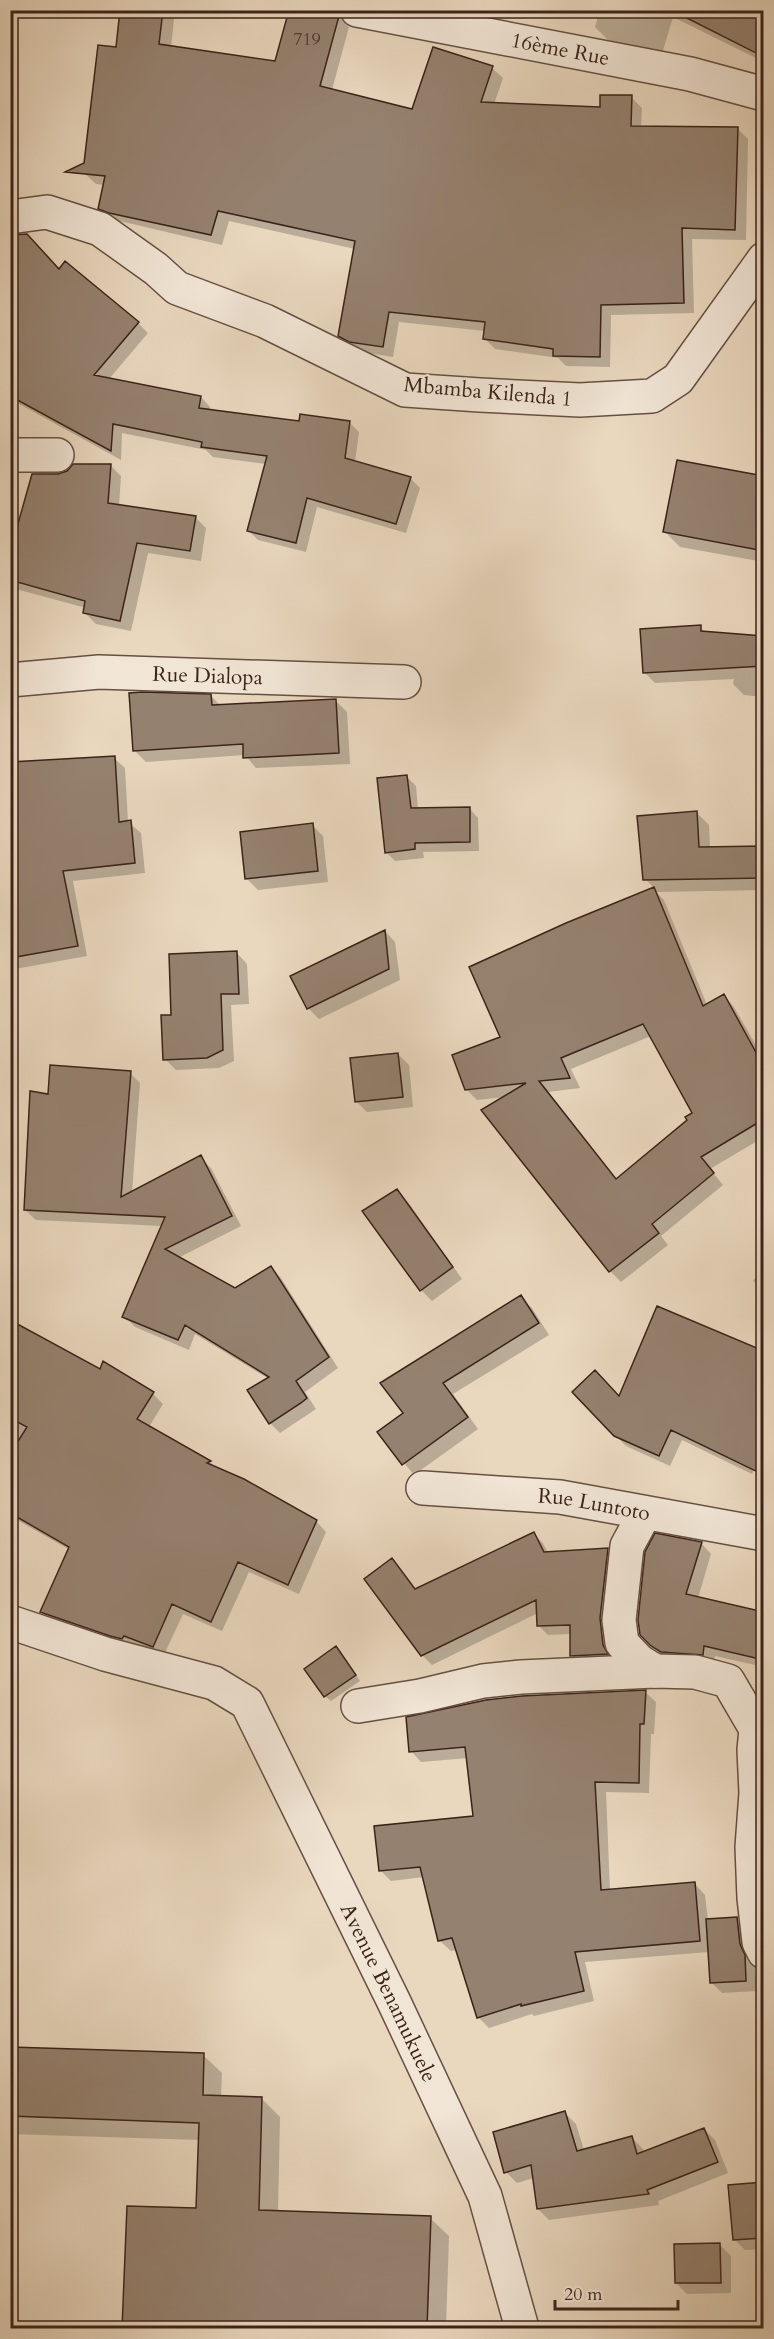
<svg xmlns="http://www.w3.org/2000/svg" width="774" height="2339" viewBox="0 0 774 2339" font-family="Cardo,serif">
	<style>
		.shadow { fill: #0003; fill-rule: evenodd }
		.building { fill: #95816f; stroke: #3b231a; stroke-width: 1.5; fill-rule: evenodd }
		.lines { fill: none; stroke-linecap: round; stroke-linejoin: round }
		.street-casing { stroke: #665043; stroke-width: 36 }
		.street { stroke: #f1e5d5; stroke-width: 33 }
		.labels { text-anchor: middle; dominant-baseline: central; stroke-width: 4.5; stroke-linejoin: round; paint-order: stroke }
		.number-label { font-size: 18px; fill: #523a2f }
		.street-label { font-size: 21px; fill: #3b231a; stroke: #f1e5d5 }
	</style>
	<rect width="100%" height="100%" fill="#e9d7be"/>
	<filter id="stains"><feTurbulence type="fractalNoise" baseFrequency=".00333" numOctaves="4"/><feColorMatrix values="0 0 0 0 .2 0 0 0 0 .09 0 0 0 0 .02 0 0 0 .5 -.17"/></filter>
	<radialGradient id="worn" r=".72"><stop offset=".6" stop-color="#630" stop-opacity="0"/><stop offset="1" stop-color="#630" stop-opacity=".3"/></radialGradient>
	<!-- shadow -->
	<path class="shadow" d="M122,10H175L171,47L277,62L338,16L349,27L332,90L413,111L492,68L503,78L494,104L601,109L631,97L642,108L641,127L738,129L748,139L746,240L692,239L694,313L611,315L610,367L566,366L558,358L495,349L484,338L485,331L399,322L393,357L361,352L351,347L340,336L355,249L229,221L222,245L111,219L100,208L105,185L96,184L85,174L117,49Z
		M600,10H764V62L673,17L661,57L608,40L595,27Z
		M60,271L138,323L148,333L109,379L201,397L210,407V411L300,423L349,422L359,432L355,462L410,478L420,488L406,533L317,507L306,552L258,540L248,530L266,464L213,457L206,450L122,433L121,460L10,399V275Z
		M110,465L121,476L119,506L195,517L206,528L201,561L148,553L131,631L96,624L85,613L86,608L16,589L10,583V558L58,475Z
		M764,478V562L680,547L664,531Z
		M700,627L706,633L764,637V697L744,695L733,684L734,679L655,683L644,672Z
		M211,696L221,706L336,701L347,712L350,764L256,768L245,755L146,762L135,751Z
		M114,758L125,768L128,822L141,833L145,873L73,881L87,956L10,970V788Z
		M407,777L416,786L418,809L469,808L478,818L479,851L423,852L424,858L395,861L386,852Z
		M696,812L709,825L710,848H764V890L656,892L664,900L707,1005L724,996L734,1007L764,1059V1137L710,1169L723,1185L661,1236L668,1245L621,1282L610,1271L506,1097L477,1100L466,1089L502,1038L655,889L645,879ZM651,1036L694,1113L689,1120L617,1180L548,1092L580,1088L571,1069Z
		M312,825L323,836L328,882L258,890L247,879Z
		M385,931L395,942L400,980L319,1019L308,1008Z
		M236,952L247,964L249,1004L231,1005L234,1061L219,1068L176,1070L165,1059L172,1016Z
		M398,1054L409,1065L413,1107L367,1112L356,1101Z
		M130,1073L140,1083L132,1193L200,1157L211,1168L241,1226L178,1258L235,1290L271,1268L281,1278L338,1368L305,1392L316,1409L280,1433L270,1423L269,1379L195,1334L189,1350L135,1327L124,1316L162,1226L36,1220L25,1210L49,1095Z
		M397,1191L408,1202L462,1279L432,1301L421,1290Z
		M764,1268V1291L753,1281Z
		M521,1297L532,1308L549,1335L453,1394L478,1429L414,1475L379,1432L405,1413Z
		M10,1342L101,1371L153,1394L163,1404L149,1427L210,1462L218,1469L316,1521L326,1532L299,1594L249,1572L222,1631L183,1614L163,1657L53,1623L42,1612L70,1550L10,1516Z
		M620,1398L764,1445L752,1474L682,1440L670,1466L626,1446L614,1434Z
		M533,1534L543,1543L548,1553L607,1549L617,1559L616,1663L581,1665L572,1655L571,1634L548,1635L538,1625V1613L432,1665L422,1655L391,1560L416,1590Z
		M701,1543L711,1554L698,1598L764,1614V1667L715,1656L713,1665L663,1657L641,1634Z
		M341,1653L360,1681L331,1701L325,1696Z
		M645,1692L656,1702L654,1734H651L649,1793L606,1792L610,1891L695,1884L705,1895L708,1920L737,1919L748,1930L751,1956L755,1967L757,1991L722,1993L711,1982L709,1952L585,1962L594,2001L534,2016L532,2014L489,2028L478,2017L457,1950L451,1951L440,1941L424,1877L391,1881L380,1870L475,1817L468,1758L421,1762L411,1751Z
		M10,2048L203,2055L222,2073L221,2097L262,2099L280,2117L278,2213L430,2218L449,2236L446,2328H124L128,2208L197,2210L199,2140L10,2134Z
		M565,2113L576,2124L584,2150L632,2138L643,2149L644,2153L704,2129L715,2140L728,2173L658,2201L659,2205L549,2220L538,2209L534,2178L517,2183L506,2172Z
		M764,2184V2249L745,2250L734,2239Z
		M720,2245L731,2256V2293L687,2294L676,2283Z"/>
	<!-- building -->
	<path class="building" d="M120,10H163L159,44L275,61L289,10H339V16L320,86L412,109L433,47L493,66L481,102L600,107V95H632L631,126L738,127L735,230L682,228L684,303L601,305L600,357L553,356V349L483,339L485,322L389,312L383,347L349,342L338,336L355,241L218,211L211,235L109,213L98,209L105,176L65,172L84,163L98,45L116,47Z
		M671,10H764V57Z
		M27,234L59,269L65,261L139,322L94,375L201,396L199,408L299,421L300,414L350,421L345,458L411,477L396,524L307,498L296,543L247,531L267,456L201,447L202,442L113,424L111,451L10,396V235Z
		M677,460L764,476V551L663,532Z
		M73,464H111L108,503L196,516L190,551L137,543L120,621L83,613L85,601L10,580V552L32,474H58L67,471Z
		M701,625V631L764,636V666L643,673L640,629Z
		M142,692L211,694L212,705L336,699L339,753L243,758V744L133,751L129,693Z
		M115,756L119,822L131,820L135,863L63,871L78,946L10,958V762Z
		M407,775L411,808L470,807V842L415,843V849L385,853L377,778Z
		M697,811L699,847L764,846V878L643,880L637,816Z
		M313,823L318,871L245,879L240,832Z
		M654,887L703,1006L724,994L764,1067V1119L701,1157L714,1173L652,1224L659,1233L609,1272L481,1110L526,1083L465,1090L452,1055L500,1037L469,967L566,923ZM643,1024L692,1113L685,1117L687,1120L616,1179L539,1081L570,1078L561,1058Z
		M385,930L389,969L307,1009L290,976Z
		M237,951L239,994H221L223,1050L207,1058L163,1060L161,1015H171L169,954Z
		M398,1053L403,1097L355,1102L350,1058Z
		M50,1065L131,1071L121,1197L201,1155L232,1216L165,1249L235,1288L271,1266L329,1357L296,1381L307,1398L301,1403L269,1424L247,1390L269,1377L185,1325L178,1340L122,1317L165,1217L24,1210L30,1091L48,1094Z
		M397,1189L453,1267L420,1291L362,1211Z
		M521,1295L539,1323L443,1383L468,1417L402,1465L377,1432L403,1413L380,1383Z
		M657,1306L764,1351V1475L671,1430L659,1456L614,1436L572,1392L595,1370L619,1396Z
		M10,1320L100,1369L103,1361L154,1392L137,1419L211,1461L207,1463L244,1479L317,1520L288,1585L238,1562L211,1622L172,1604L153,1647L124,1636L122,1639L110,1636L40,1612L69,1547L10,1513V1454L27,1427L10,1418Z
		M534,1532L544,1552L608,1548L600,1618L603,1645L608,1654L570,1656V1625L537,1626L536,1600L421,1656L364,1579L392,1558L415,1589Z
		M655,1533L702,1542L686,1594L764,1612V1660L704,1646L703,1655L661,1652L651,1646L640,1635L638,1620L645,1552Z
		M336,1646L356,1675L324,1697L304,1669Z
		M646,1690L644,1724H640L639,1783L595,1782L601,1890L695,1882L700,1941L575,1952L584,1991L521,2006V2004L477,2018L452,1938L438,1941L420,1867L379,1871L374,1826L473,1816L465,1747L409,1752L406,1717L486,1700L522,1696Z
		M737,1917L740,1944L745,1955L746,1981L710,1983L706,1919Z
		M10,2047L204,2053L203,2095L262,2097L259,2210L431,2216L427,2328H122L127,2206L196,2208L199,2123L10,2116Z
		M565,2111L577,2151L632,2136L637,2154L704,2128L718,2162L647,2190L649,2194L537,2209L531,2165L504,2173L493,2132Z
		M764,2182V2238L733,2240L728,2185Z
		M720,2243L721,2283H675L674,2244Z"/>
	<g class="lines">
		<!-- street casing -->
		<g class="street-casing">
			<g id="street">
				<path id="s1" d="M357,10L690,74L764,94"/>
				<path d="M10,217L47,212L100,229L156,269L177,288L265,321L405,390L480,395L580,400L652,396L678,379L764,259"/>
				<path d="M10,455H57"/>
				<path id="s2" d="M10,680L99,672L404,682"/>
				<path id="s3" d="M423,1488L560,1497L764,1534"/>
				<path d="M645,1513L627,1546L619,1620L622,1643L639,1661L655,1671"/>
				<path id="s4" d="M10,1622L105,1654L214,1683L247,1703L394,2002L485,2196L522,2328"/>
				<path d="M358,1706L420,1696L483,1681L521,1677L655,1671L695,1672L728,1681L756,1729L754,1750L756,1793L752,1847L754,1898L759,1942L764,1952"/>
			</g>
		</g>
		<!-- street -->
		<use href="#street" class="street"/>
	</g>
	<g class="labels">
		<!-- number labels -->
		<g class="number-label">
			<text x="307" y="39">719</text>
		</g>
		<!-- street labels -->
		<g class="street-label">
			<text stroke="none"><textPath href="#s1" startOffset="207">16ème Rue</textPath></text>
			<text transform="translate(488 392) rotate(5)">Mbamba Kilenda 1</text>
			<text stroke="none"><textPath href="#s2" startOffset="198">Rue Dialopa</textPath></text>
			<text stroke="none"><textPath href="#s3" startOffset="172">Rue Luntoto</textPath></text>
			<text stroke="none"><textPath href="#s4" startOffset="574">Avenue Benamukuele</textPath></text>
		</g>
	</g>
	<!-- margin -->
	<rect width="774" height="2339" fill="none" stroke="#e9d7be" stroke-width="36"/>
	<rect x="12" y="12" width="750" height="2315" fill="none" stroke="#3b231a" stroke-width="3"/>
	<rect x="18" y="18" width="738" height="2303" fill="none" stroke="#3b231a" stroke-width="1.5"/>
	<!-- scale -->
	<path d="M555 2300v9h123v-9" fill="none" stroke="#3b231a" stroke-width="3"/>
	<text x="564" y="2300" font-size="18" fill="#3b231a" stroke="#f1e5d5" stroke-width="4.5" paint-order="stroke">20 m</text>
	<rect width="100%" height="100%" filter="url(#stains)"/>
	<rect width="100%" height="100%" fill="url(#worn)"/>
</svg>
